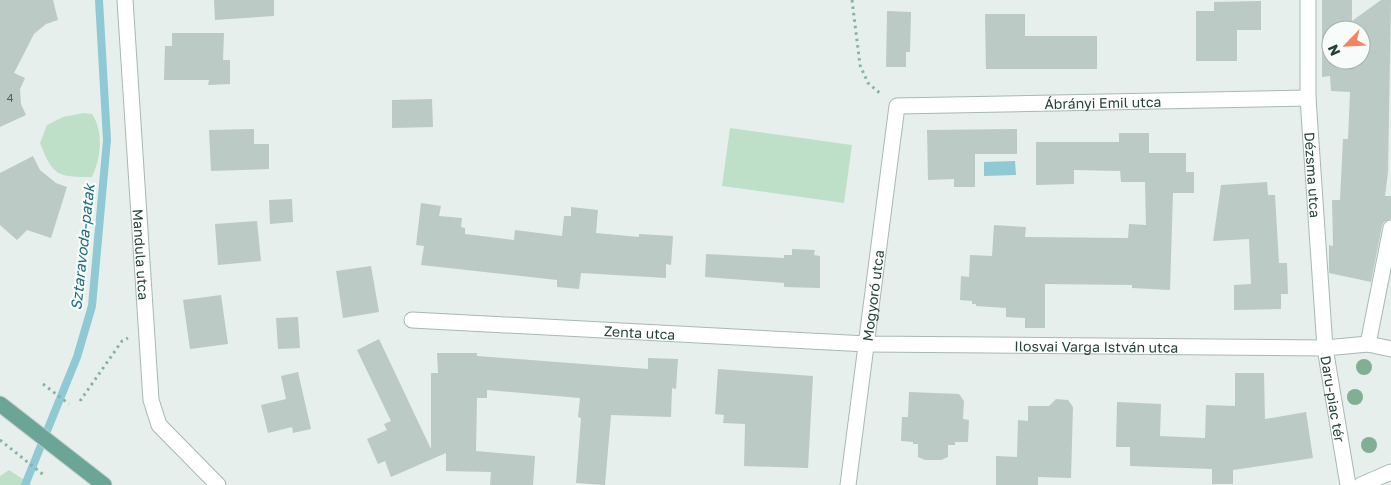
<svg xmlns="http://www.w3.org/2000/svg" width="1391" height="485" viewBox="0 0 1391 485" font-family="'Golos Text',sans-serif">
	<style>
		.green { fill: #bfe0c8 }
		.water { fill: #8ec9d4 }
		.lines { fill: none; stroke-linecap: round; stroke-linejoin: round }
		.stream { stroke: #8ec9d4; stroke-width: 8 }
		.building { fill: #bbcac4; fill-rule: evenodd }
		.minor-casing { stroke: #a8b8b2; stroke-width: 17 }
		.major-casing { stroke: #c2cac8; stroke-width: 17 }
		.path { stroke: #86b3a5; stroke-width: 3; stroke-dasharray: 2.5 4; stroke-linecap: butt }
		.minor { stroke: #fff; stroke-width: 15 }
		.major { stroke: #6aa596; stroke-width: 15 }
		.tree { fill: #80af93 }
		.labels { text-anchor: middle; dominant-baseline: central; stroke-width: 4.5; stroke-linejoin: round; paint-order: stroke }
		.number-label { font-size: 11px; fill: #4a645c }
		.street-label { font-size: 14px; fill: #24423a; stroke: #f7fbf9 }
		.water-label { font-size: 15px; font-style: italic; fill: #1c6f80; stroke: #f7fbf9 }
	</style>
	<rect width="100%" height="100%" fill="#e6efeb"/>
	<!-- green -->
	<path class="green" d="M84,113L92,114C104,132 101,158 92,177C57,177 53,176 40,143L47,125L63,117Z
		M730,128L852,145L844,203L722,186Z
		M9,470L32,485H0V476Z"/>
	<!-- water -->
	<path class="water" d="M1015,161L1016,175L984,176V162Z"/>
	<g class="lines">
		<!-- stream -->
		<path class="stream" d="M25,485L77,357L92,306L107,140L99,0"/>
	</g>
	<!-- building -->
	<path class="building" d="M0,0H53L58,20L46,24L34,34L14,73L25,78L20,89L21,104L26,115L0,127Z
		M214,0H274V16L215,20Z
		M1322,0H1352V21L1381,0H1391L1388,172L1385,196H1391V219L1384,222L1382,226L1371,282L1329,273V245L1333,246L1332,200H1340L1343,139H1348L1350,92L1331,91L1330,76L1322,77ZM1331,30H1361V60H1331Z
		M1261,1V30H1237V61H1196V11H1214V2Z
		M887,11L911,12L910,52H906V67H886Z
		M985,14H1025V36H1097V69H986Z
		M172,33H224L223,60H230V84L208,85L209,80H164L165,46H172Z
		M432,99L433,127L392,128V100Z
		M254,129V144H269V169L211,171L209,130Z
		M1017,129V154H975V187H954V179L928,180L927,130Z
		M1119,133H1149V153H1186V172H1194V193H1173L1170,290L1132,288V285L1045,284V328H1025V318L1006,317V308L976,306V304H972V301L960,300L961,276L969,277L970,255L992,256L994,225L1026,227L1025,237L1128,238L1129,224L1146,225L1145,182H1121L1120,171L1074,170V184L1036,185V142H1119Z
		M33,156L40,170L56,183L67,187L51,238L27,230L17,240L0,225V173Z
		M1267,182L1268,195H1275L1279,263H1287L1288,294H1281V309L1234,310V285L1251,284L1249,239L1213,241L1221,185Z
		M292,199L293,222L270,224L269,200Z
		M421,203L441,206L439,216L462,218L461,227L465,228V234L514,240L515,230L562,236L564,216H571V207L598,210L596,233L639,237V234L673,236L671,265L666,264V278L581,273L579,289L557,287V280L421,265L424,246L416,245Z
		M257,221L261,261L218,265L215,224Z
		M792,249L815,250L814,255L820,256V288L784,287V283L705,277L706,254L784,258V255H792Z
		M371,266L379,312L343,318L336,271Z
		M221,295L228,344L190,349L183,300Z
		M298,317L300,348L278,349L276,318Z
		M379,339L431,449V373H438L437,353H477V356L648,369V358L678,359L676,389L672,388L671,417L611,415L605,485L576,483L581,418L578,417L580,398L487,390V398H477L476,451L535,456L533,485H490L491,472L446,471V453L391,477L385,461L378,464L367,439L387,430L384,424L391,421L357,350Z
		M718,369L813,376L808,468L744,466L745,424L723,423L724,415L715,414Z
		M298,372L311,429L293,433L292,427L268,433L261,405L286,399L281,376Z
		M1235,373H1264L1265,419L1306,412L1313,458L1233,470V484H1212V469L1130,466V447H1116L1117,402L1161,404L1160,436L1205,438L1206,405L1235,406Z
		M909,392L959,394L964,401L963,419L969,420L968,442H955V445H948V457L941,460H925L918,457V444H913V442L901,441L902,417H908Z
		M1056,399L1068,400L1073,407L1071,478L1038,477V485H996V456L1017,457L1018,420L1028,421V406H1049Z"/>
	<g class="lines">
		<!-- minor casing -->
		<g class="minor-casing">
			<g id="minor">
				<path id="s1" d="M125,0L151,400L159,425L218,485"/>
				<path id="s2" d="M1308,0V98L1325,348L1348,485"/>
				<path id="s3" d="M412,320L867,344L1325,348L1368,344L1391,349"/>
				<path d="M1368,344L1391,228"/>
				<path id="s4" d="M848,485L897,106L1308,98"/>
				<path d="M1361,485L1391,472"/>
			</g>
		</g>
		<!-- major casing -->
		<g class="major-casing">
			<path id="major" d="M0,404L104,485"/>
		</g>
		<!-- path -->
		<path class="path" d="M852,0L860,65L868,83L882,95
			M43,384L69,404
			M80,401L122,341L128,338
			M0,440L45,476"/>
		<!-- minor -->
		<use href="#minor" class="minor"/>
		<!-- major -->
		<use href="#major" class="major"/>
	</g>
	<!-- trees -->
	<g class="tree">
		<circle cx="1364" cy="367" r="8"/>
		<circle cx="1355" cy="397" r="8"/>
		<circle cx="1369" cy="445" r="8"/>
	</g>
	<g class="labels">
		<!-- number labels -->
		<g class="number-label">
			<text x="10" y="97">4</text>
		</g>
		<!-- street labels -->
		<g class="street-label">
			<text stroke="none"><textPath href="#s4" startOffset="588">Ábrányi Emil utca</textPath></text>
			<text stroke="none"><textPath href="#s2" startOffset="175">Dézsma utca</textPath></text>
			<text stroke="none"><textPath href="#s1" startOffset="255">Mandula utca</textPath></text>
			<text stroke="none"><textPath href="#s4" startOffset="191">Mogyoró utca</textPath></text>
			<text stroke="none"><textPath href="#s3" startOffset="228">Zenta utca</textPath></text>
			<text stroke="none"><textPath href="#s3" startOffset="685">Ilosvai Varga István utca</textPath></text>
			<text stroke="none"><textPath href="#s2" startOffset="400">Daru-piac tér</textPath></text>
		</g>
		<!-- water labels -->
		<g class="water-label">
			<text transform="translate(82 247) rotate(-84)">Sztaravoda-patak</text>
		</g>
	</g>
	<!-- north arrow -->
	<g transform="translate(1346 45) rotate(246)"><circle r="24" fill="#f7fbf9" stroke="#a3b1ad"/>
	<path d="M0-4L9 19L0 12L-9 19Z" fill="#f4845f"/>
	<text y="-8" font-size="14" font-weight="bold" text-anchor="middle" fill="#24423a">N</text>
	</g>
</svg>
